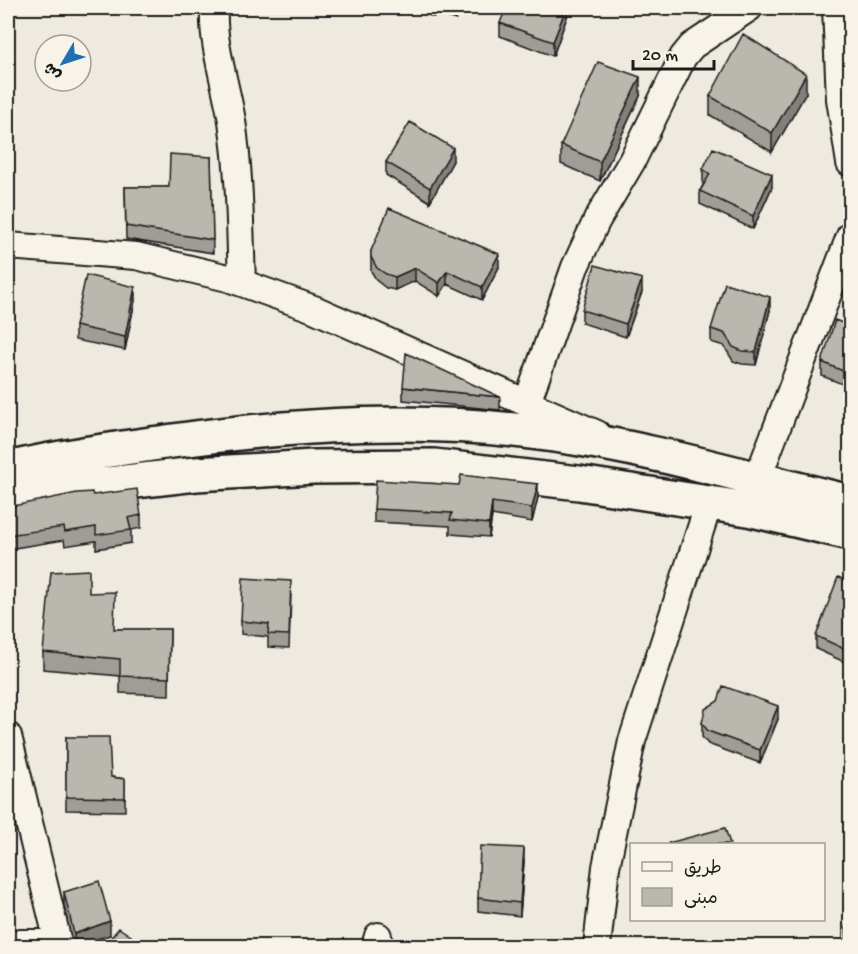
<svg xmlns="http://www.w3.org/2000/svg" width="858" height="954" viewBox="0 0 858 954" font-family="'Gochi Hand','Playpen Sans Arabic',sans-serif">
	<style>
		.lines { fill: none; stroke-linecap: round; stroke-linejoin: round }
		.minor-casing { stroke: #1c1c1c; stroke-width: 30 }
		.secondary-casing { stroke: #1c1c1c; stroke-width: 38 }
		.minor { stroke: #f7f3e8; stroke-width: 26 }
		.secondary { stroke: #f7f3e8; stroke-width: 33 }
		.wall { fill: #a09d96; stroke: #1c1c1c; stroke-width: 1.5 }
		.shaded-wall { fill: #82807a; stroke: #1c1c1c; stroke-width: 1.5 }
		.building { fill: #bab7af; stroke: #1c1c1c; stroke-width: 1.5 }
	</style>
	<rect width="100%" height="100%" fill="#eeeae0"/>
	<filter id="ink" filterUnits="userSpaceOnUse"><feTurbulence type="fractalNoise" baseFrequency=".0167" numOctaves="2"/><feDisplacementMap in="SourceGraphic" scale="12" xChannelSelector="R" yChannelSelector="G"/><feConvolveMatrix kernelMatrix="1 2 1 2 8 2 1 2 1" color-interpolation-filters="sRGB"/></filter>
	<g filter="url(#ink)">
		<g class="lines">
			<!-- minor casing -->
			<g class="minor-casing">
				<path id="minor" d="M214,8C212,45 226,84 232,121C240,175 240,229 242,283
					M836,8L840,99L850,163
					M8,246L136,256L228,278L314,309L597,434
					M527,403L575,267L597,220L632,161L683,57L692,46L749,8
					M757,480L850,236
					M8,736L59,946
					M8,943H57
					M375,946L378,936
					M597,946L606,867L632,741L709,503"/>
			</g>
			<!-- secondary casing -->
			<g class="secondary-casing">
				<path id="secondary" d="M8,469C62,456 117,449 173,441C299,424 427,416 554,435C654,449 752,479 850,502
					M8,501L74,488L196,474L313,467L434,466L579,483L748,509L850,533"/>
			</g>
			<!-- minor -->
			<use href="#minor" class="minor"/>
			<!-- secondary -->
			<use href="#secondary" class="secondary"/>
		</g>
		<!-- wall -->
		<path class="wall" d="M411,8H460L456,20L438,14L433,17Z
			M568,8V14L553,56L500,36V23Z
			M806,93L772,152L710,115V96Z
			M640,96L600,181L561,164V145Z
			M211,157L213,253L126,239L125,187H169Z
			M453,161L430,202L386,175V162Z
			M703,169L772,187L753,229L700,204V191L704,183H703Z
			M371,251L499,267L482,300L447,284L439,296L415,281L395,290L386,288L377,281L371,271Z
			M642,292L626,337L582,323V310Z
			M135,300L125,350L75,340V326Z
			M770,310L756,365L742,364L733,361L724,346L711,342V329Z
			M850,326V387L822,376V362Z
			M403,387L500,397V410L403,400Z
			M93,495L141,515V528L131,530V543L96,549V541L65,546L64,540L8,549V507Z
			M538,497L532,522L492,515L489,537L450,534V526L374,522V509Z
			M850,583L849,664L816,649V636Z
			M89,593L114,629H170L169,695L120,693V676L43,669V652Z
			M291,594L289,648L268,647V637L241,634V621Z
			M778,719L760,763L708,744L702,737V723Z
			M66,737L111,777L125,779V811L66,810Z
			M524,861L520,916L478,911V898Z
			M64,892L110,935L73,946L64,905Z
			M850,924V946H847L846,925Z"/>
		<!-- shaded-wall -->
		<path class="shaded-wall" d="M433,8H438V14L433,17Z
			M456,8H460L456,20Z
			M566,8H568V14L553,56V42Z
			M806,74V93L772,152V133Z
			M640,77V96L600,181V162Z
			M453,148V161L430,202V188Z
			M772,174V187L753,229V216Z
			M499,254V267L482,300V287Z
			M415,268V281L395,290V277Z
			M447,271V284L439,296V283Z
			M642,279V292L626,337V324Z
			M135,287V300L125,350V337Z
			M770,297V310L756,365V352Z
			M538,484V497L532,522V508Z
			M492,502V515L489,537V524Z
			M850,646V660L849,664V651Z
			M778,706V719L760,763V750Z
			M524,848V861L520,916V903Z
			M110,921V935L74,946V934Z"/>
		<!-- building -->
		<path class="building" d="M506,8H566L553,42L500,23Z
			M743,34L806,74L772,133L710,96Z
			M598,62L640,77L600,162L561,145Z
			M410,122L453,148L430,188L386,162Z
			M713,148L772,174L753,216L700,191L710,174L703,169Z
			M170,154L211,157L213,240L126,226L125,187H169Z
			M389,208L499,254L482,287L447,271L439,283L415,268L395,277L386,274L377,268L371,257V251Z
			M595,265L642,279L626,324L582,310Z
			M86,275L135,287L125,337L75,326Z
			M725,283L770,297L756,352L742,351L733,347L724,333L711,329Z
			M835,320L850,326V374L822,362Z
			M406,353L500,397L403,387Z
			M461,475L538,484L532,508L492,502L489,524L450,520L452,513L374,509L376,480L459,485Z
			M137,489L141,515L128,518L131,530L96,535V527L65,532L64,527L8,535V507L77,493L92,492L93,495Z
			M89,570V593L115,592L114,629H170L169,678L120,676V659L43,652L51,572Z
			M838,577L850,583V646L849,651L816,636Z
			M243,578L291,581L289,635L268,634L269,624L241,621Z
			M723,686L778,706L760,750L708,731L702,723L705,709L718,701Z
			M66,737H109L111,777L125,779V798L66,797Z
			M725,828L730,844H668V843Z
			M480,846L524,848L520,903L478,898Z
			M99,881L110,921L74,934L64,892Z
			M850,924V939L846,925Z
			M119,928L146,946H104Z"/>
	</g>
	<!-- margin -->
	<rect width="858" height="954" fill="none" stroke="#f7f3e8" stroke-width="30"/>
	<rect x="15" y="15" width="828" height="924" fill="none" stroke="#1c1c1c" stroke-width="2" filter="url(#ink)"/>
	<!-- legend -->
	<rect x="630" y="843" width="195" height="78" fill="#f7f3e8" stroke="#9f9d96" stroke-width="1.5"/>
	<rect x="642" y="862" width="30" height="9" fill="#f7f3e8" stroke="#9f9d96" stroke-width="1.5"/>
	<text x="684" y="873" font-size="18" fill="#1c1c1c">طريق</text>
	<rect x="642" y="888" width="30" height="18" fill="#bab7af" stroke="#9f9d96" stroke-width="1.5"/>
	<text x="684" y="903" font-size="18" fill="#1c1c1c">مبنى</text>
	<!-- north arrow -->
	<g transform="translate(63 63) rotate(231)"><circle r="28" fill="#f7f3e8" stroke="#9f9d96" stroke-width="1.5"/>
	<path d="M0-4.5L10 22L0 15L-10 22Z" fill="#1f6fb2"/>
	<text y="-9" font-size="16" font-weight="bold" text-anchor="middle" fill="#1c1c1c">ش</text>
	</g>
	<!-- scale -->
	<path d="M633 60v9h81v-9" fill="none" stroke="#1c1c1c" stroke-width="3"/>
	<text x="642" y="60" font-size="18" fill="#1c1c1c" stroke="#f7f3e8" stroke-width="4.5" paint-order="stroke">20 m</text>
</svg>
